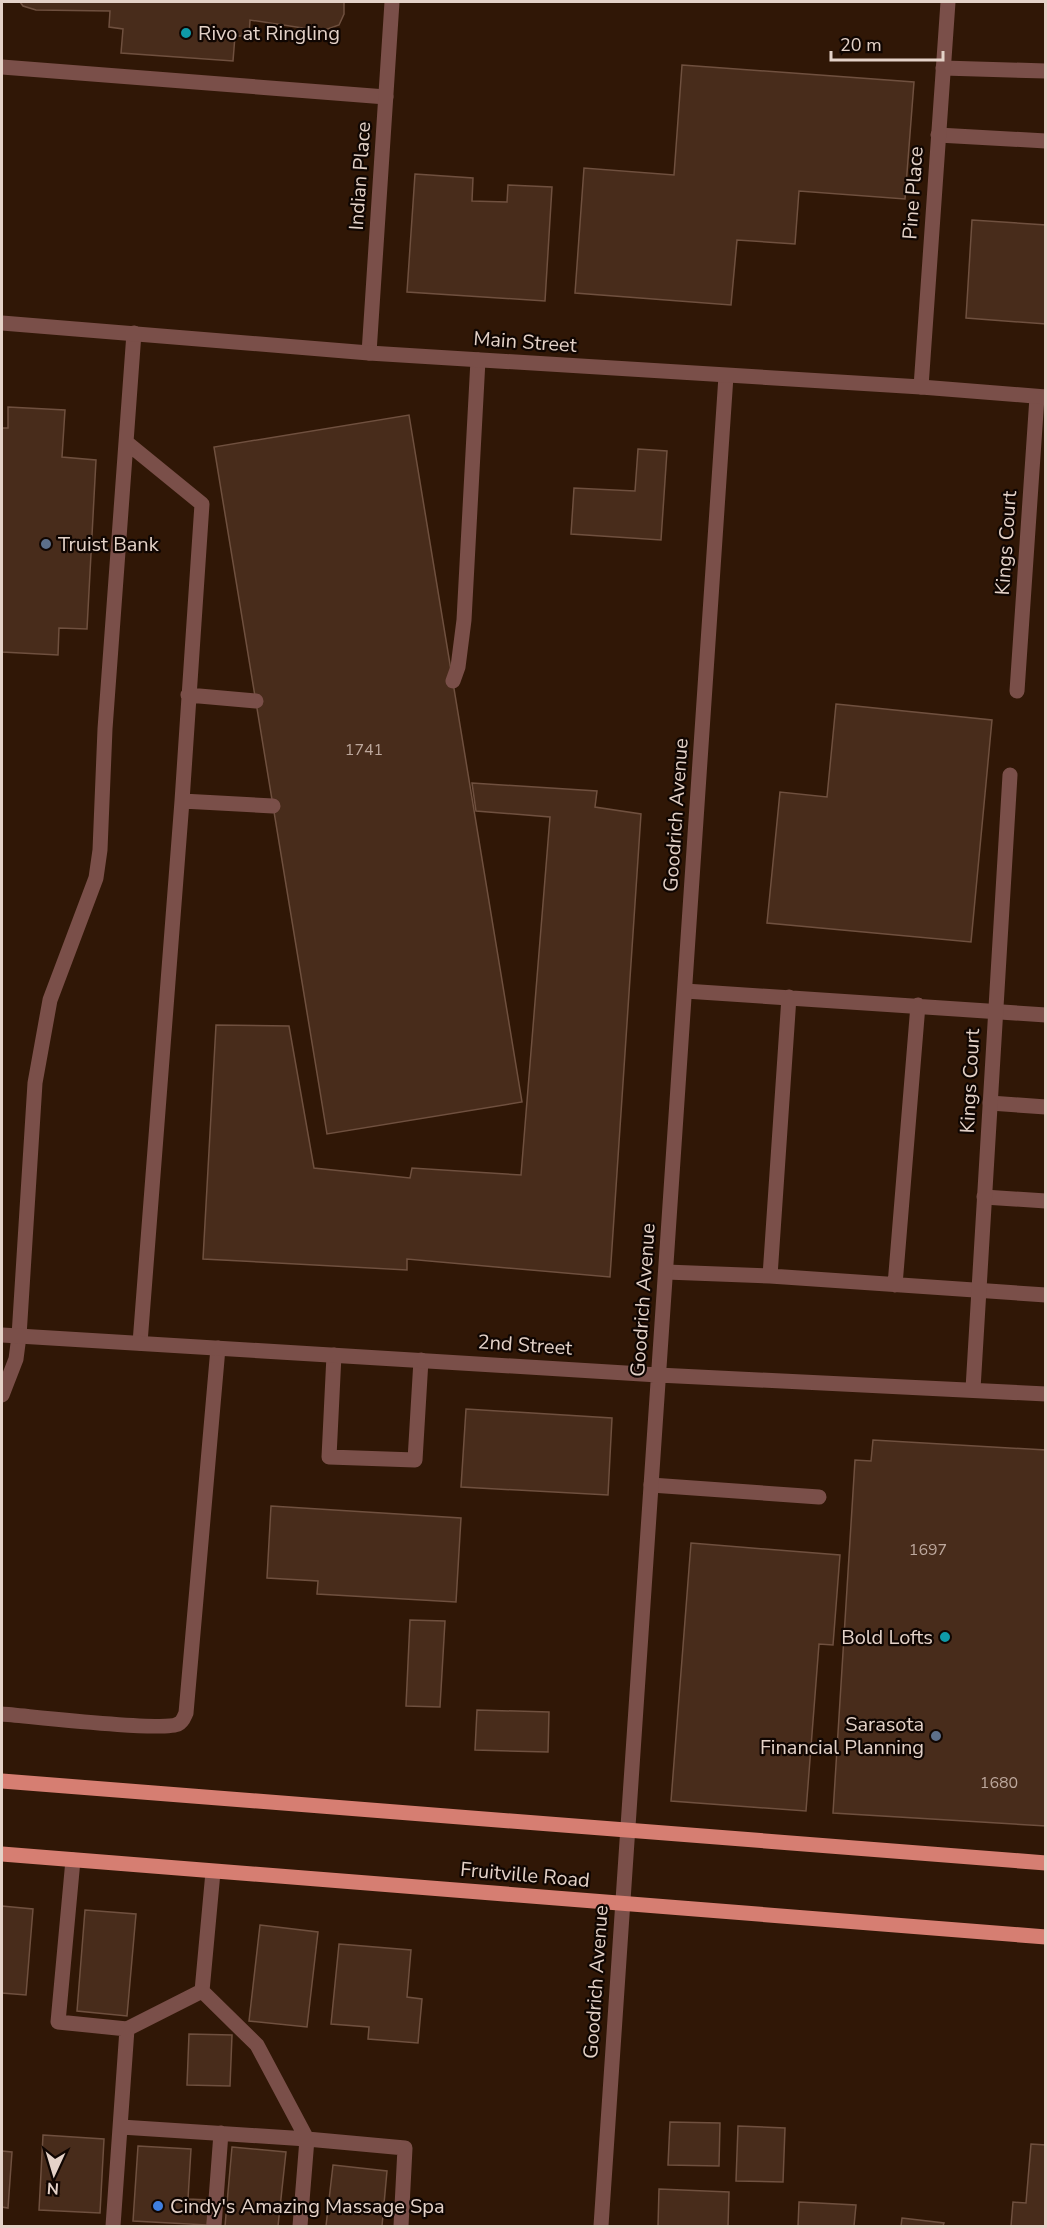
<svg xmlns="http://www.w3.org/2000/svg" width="1047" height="2228" viewBox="0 0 1047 2228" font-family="'Nunito Sans',sans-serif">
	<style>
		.building { fill: #482c1b; stroke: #6f503f; stroke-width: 1.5 }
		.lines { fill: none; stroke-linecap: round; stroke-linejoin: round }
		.service { stroke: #7a4f49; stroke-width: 15 }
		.minor { stroke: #7a4f49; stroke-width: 15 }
		.tertiary { stroke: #7a4f49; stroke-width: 15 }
		.primary { stroke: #d67e72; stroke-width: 15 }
		.culture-dot { fill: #0f9aa8; stroke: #100602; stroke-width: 2 }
		.service-dot { fill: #5c6f8a; stroke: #100602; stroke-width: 2 }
		.shop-dot { fill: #3f7fe0; stroke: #100602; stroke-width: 2 }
		.labels { text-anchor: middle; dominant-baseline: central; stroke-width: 4.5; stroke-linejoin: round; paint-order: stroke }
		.number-label { font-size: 16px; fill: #bda89d }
		.poi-label { font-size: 20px; fill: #e4d2c8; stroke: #100602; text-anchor: start }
		.street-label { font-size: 20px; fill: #e4d2c8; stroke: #100602 }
	</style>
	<rect width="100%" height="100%" fill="#301706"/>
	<!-- building -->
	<path class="building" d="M20,2H344V14L339,25L322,31L250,20L249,36H235L233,61L121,53L123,29L109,27L110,11L36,10L23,6Z
		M682,65L914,82L905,199L799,191L795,244L737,240L731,305L575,293L584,168L674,175Z
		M415,174L473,178L472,201L507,202L508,185L552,187L545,301L407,292Z
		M972,220L1046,225V324L966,318Z
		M8,407L65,410L62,457L96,460L87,629L59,628L58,655L2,652V428H8Z
		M409,415L522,1102L327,1134L214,447Z
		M638,449L667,451L661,540L571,534L574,488L635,491Z
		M836,704L992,720L971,942L767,923L780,792L827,797Z
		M472,783L597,791L595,807L641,814L610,1277L407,1259V1270L203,1259L216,1025L289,1026L314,1168L410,1178L412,1168L521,1175L550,817L476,811Z
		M466,1409L612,1418L608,1495L461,1487Z
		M873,1440L1046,1450V1826L833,1813L855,1460L871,1461Z
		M271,1506L461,1518L456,1602L317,1594L318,1581L267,1578Z
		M691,1543L840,1555L833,1645L819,1644L806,1811L671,1801Z
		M410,1620L445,1621L440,1707L406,1706Z
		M477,1710L549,1712L548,1752L475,1750Z
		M2,1906L33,1909L26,1995L2,1993Z
		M85,1910L136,1914L127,2016L77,2011Z
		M260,1925L318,1932L307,2027L249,2021Z
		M339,1944L411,1950L407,1997L422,1999L418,2043L368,2039L369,2027L331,2024Z
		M189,2034L232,2035L230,2086L187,2085Z
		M670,2122L720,2123L719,2166L668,2165Z
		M738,2126L785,2128L783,2182L736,2181Z
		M43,2135L104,2139L100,2213L39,2210Z
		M1031,2144L1046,2145V2226H1011L1013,2202L1026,2203Z
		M138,2146L191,2149L188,2199L209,2200L207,2225L133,2221Z
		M232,2147L286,2152L278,2226H225Z
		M2,2151L12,2152L8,2208L2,2207Z
		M333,2165L387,2171L382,2226H326Z
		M659,2189L729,2192L728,2226H658Z
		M799,2202L856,2205L854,2226H798Z
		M902,2218L944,2223L943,2226H901Z"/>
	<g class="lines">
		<!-- service -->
		<path class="service" d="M2,67L386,97
			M943,68L1046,71
			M938,135L1046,141
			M126,442L202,504L182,801L140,1343
			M453,681L458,667L464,620L478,360
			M188,695L256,701
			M182,801L273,806
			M685,991L1046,1015
			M990,1103L1046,1107
			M984,1197L1046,1201
			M666,1272L770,1276L1046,1295
			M770,1276L789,997
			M895,1285L918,1005
			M334,1355L329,1457L415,1460L421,1360
			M2,1395L16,1359L19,1336L35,1083L50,1000L96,878L100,850L105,729L134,333
			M651,1485L819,1497
			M2,1714C28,1716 164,1732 178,1724C183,1722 184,1717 186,1713L218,1348
			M73,1860L58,2022L127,2029
			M202,1991L257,2045L307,2139L300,2226
			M121,2127L307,2139L405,2148L401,2226
			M113,2226L127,2029L202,1991L213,1872
			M214,2226L221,2133"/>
		<!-- minor -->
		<path class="minor" d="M369,353L392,2
			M921,387L948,2
			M1017,691L1037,397
			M2,1335L658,1375L1046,1394
			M973,1389L1010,775
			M601,2226L726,376"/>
		<!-- tertiary -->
		<path class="tertiary" d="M2,323L369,353L921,387L1046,397"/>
		<!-- primary -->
		<path class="primary" d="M2,1781L1046,1863
			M2,1854L1046,1937"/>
	</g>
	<!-- markers -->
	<g class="culture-dot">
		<circle cx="186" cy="33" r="6"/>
		<circle cx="945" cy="1637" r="6"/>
	</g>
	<g class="service-dot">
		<circle cx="46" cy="544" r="6"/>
		<circle cx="936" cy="1736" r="6"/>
	</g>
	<circle class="shop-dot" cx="158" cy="2206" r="6"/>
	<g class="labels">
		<!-- number labels -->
		<g class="number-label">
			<text x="364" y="750">1741</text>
			<text x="928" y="1550">1697</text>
			<text x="999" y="1783">1680</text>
		</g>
		<!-- poi labels -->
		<g class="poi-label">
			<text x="198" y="33">Rivo at Ringling</text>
			<text x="58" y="544">Truist Bank</text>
			<text x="933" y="1637" text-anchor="end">Bold Lofts</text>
			<text x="924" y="1724" text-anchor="end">Sarasota<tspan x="924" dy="23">Financial Planning</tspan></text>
			<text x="170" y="2206">Cindy's Amazing Massage Spa</text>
		</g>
		<!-- street labels -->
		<g class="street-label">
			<text transform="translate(360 176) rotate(-86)">Indian Place</text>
			<text transform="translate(913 193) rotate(-86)">Pine Place</text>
			<text transform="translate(525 342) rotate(4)">Main Street</text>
			<text transform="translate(1006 543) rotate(-86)">Kings Court</text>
			<text transform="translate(676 815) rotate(-86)">Goodrich Avenue</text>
			<text transform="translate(970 1081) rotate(-87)">Kings Court</text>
			<text transform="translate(643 1300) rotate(-86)">Goodrich Avenue</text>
			<text transform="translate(525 1345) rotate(4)">2nd Street</text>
			<text transform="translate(525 1875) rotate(5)">Fruitville Road</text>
			<text transform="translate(596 1982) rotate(-86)">Goodrich Avenue</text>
		</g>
	</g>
	<!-- border -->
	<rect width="1047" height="2228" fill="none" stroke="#e4d2c8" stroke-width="6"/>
	<!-- north arrow -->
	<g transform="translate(54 2174) rotate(184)" stroke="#100602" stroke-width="4.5" paint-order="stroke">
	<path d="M0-4.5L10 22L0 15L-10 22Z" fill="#e4d2c8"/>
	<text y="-9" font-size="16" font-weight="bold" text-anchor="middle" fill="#e4d2c8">N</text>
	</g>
	<!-- scale -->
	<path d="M831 51v9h112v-9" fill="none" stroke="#e4d2c8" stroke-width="3"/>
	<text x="840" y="51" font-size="18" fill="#e4d2c8" stroke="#100602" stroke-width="4.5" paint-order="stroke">20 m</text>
</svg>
